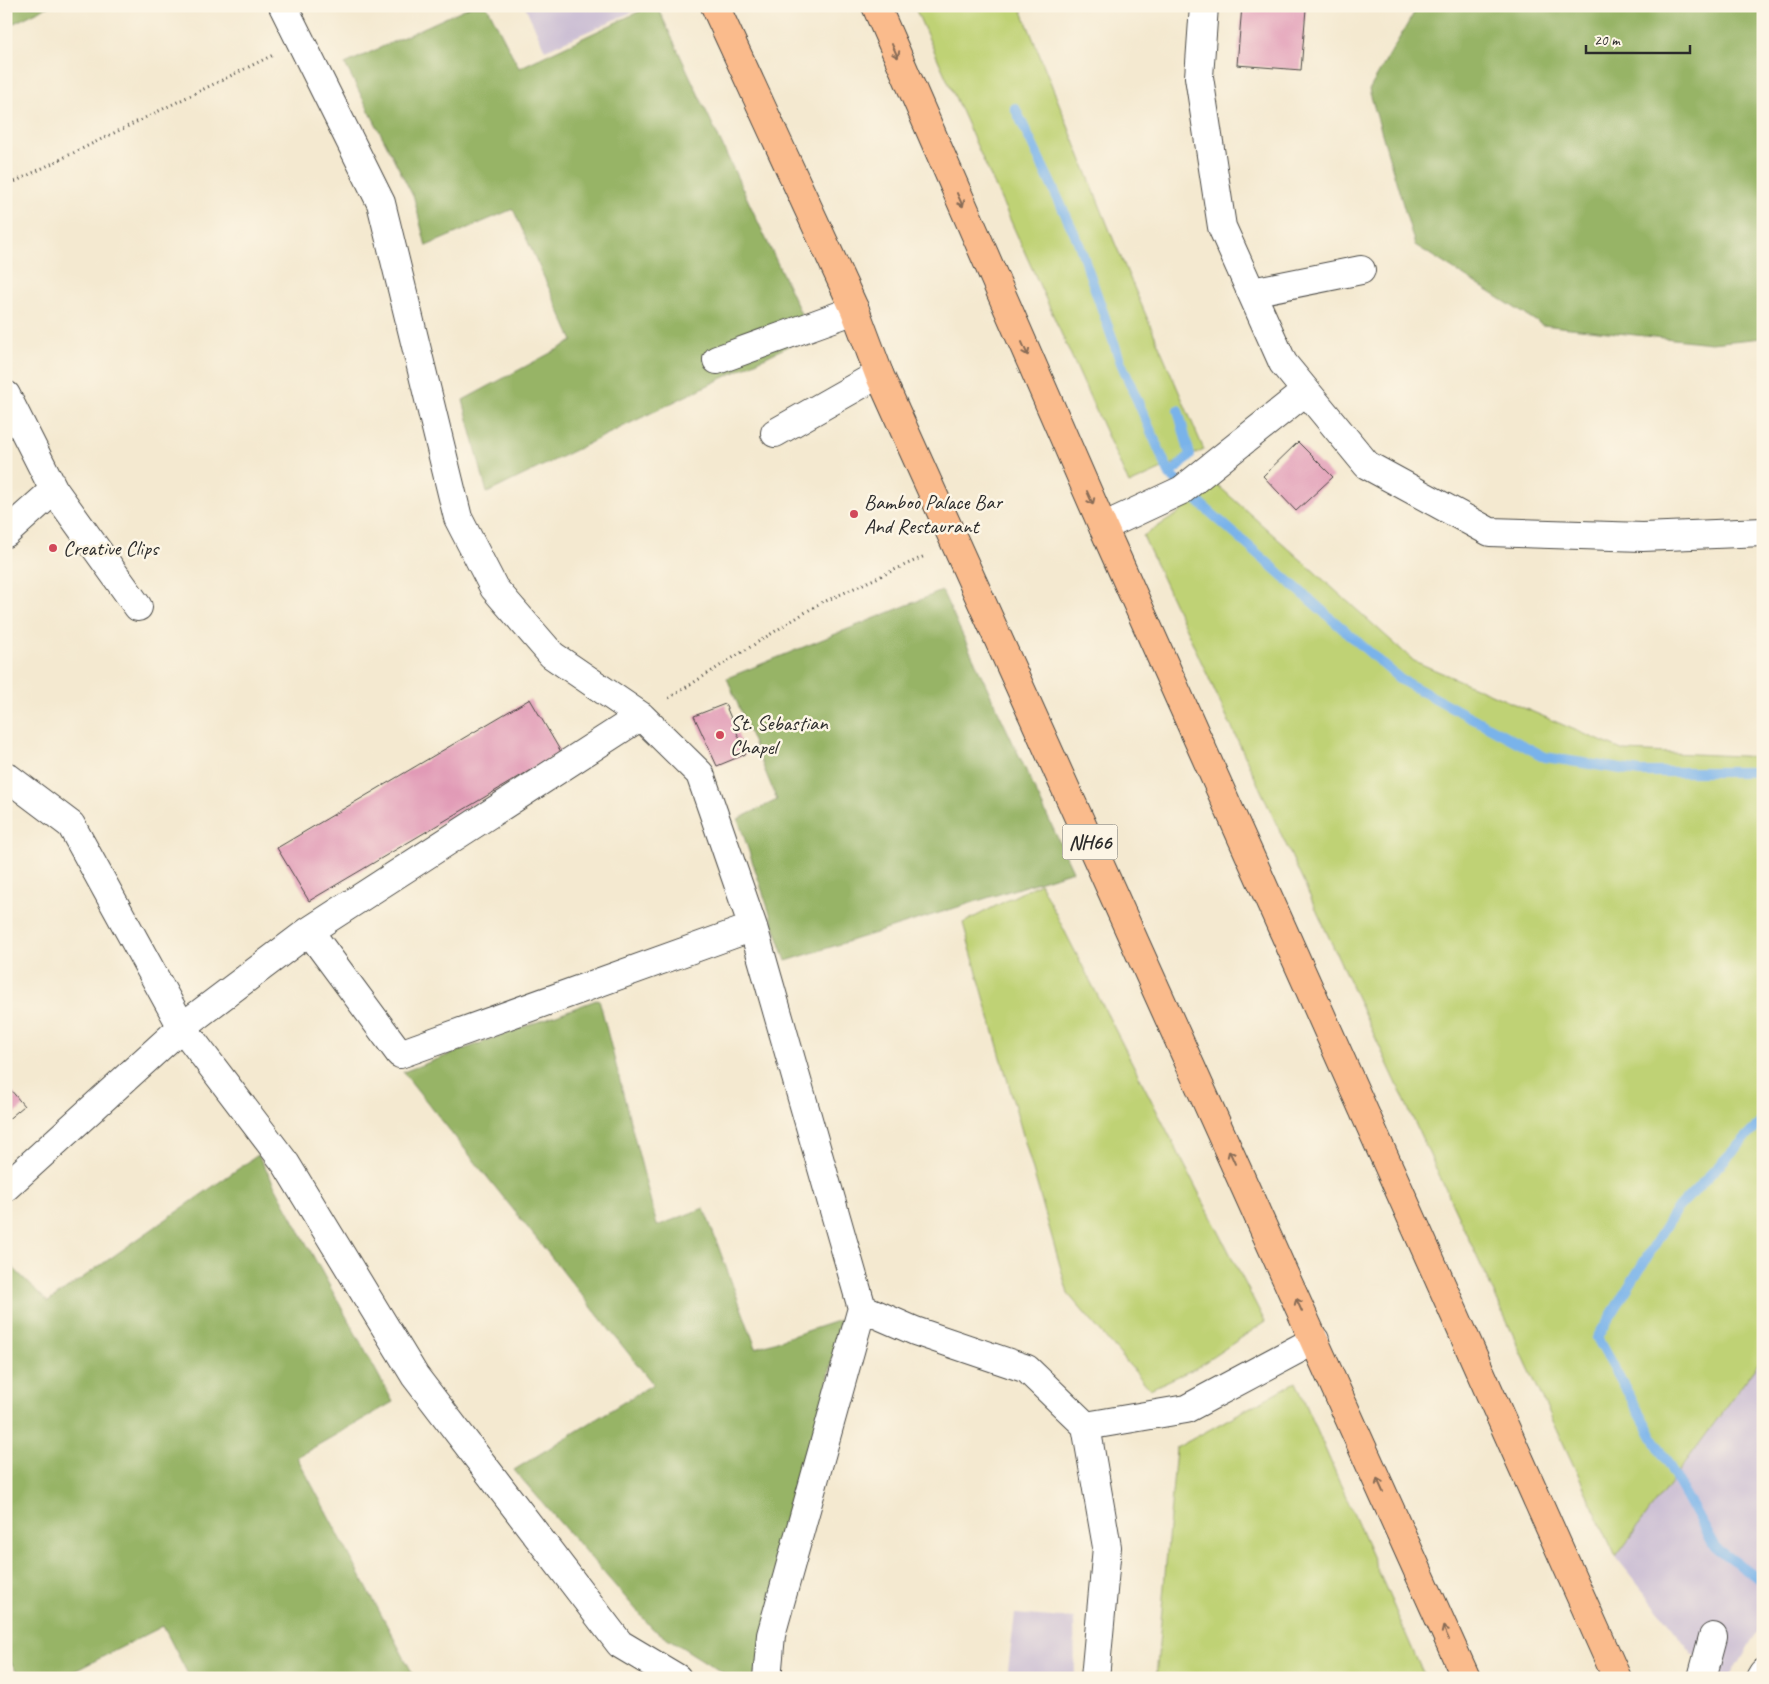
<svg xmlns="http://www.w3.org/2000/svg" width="1769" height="1684" viewBox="0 0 1769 1684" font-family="Caveat,sans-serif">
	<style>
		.industrial { fill: #ccbfd4 }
		.green { fill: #bfd275; stroke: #757e50 }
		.forest { fill: #97b466; stroke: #617048 }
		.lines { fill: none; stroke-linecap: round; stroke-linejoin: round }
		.stream { stroke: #79b3ea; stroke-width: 10 }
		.building { fill: #e19ab6 }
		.minor-casing { stroke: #494844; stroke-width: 30 }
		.highway-casing { stroke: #494844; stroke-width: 30 }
		.path { stroke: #494844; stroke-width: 3; stroke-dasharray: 1 4; stroke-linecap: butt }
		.minor { stroke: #fff; stroke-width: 28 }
		.highway { stroke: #fabb8c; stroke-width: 28 }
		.oneway { stroke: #886c57 }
		.poi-dot { fill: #d1495b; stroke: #fcf5e5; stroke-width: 2 }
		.labels { text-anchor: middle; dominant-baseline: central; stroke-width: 5; stroke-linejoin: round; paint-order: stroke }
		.shield { fill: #fcf5e5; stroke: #6a6863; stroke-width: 1 }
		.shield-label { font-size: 20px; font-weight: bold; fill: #2b2b2b }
		.poi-label { font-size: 21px; fill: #2b2b2b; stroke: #fcf5e5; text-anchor: start }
	</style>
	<rect width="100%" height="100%" fill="#fcf5e5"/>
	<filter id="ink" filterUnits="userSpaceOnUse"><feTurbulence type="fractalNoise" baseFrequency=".02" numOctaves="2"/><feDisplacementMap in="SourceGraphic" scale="10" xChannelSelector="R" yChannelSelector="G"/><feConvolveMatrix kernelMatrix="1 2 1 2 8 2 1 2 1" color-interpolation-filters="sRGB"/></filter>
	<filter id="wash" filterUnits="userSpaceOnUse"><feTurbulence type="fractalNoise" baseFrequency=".0096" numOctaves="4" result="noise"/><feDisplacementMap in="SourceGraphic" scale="20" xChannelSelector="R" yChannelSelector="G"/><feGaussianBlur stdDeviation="1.12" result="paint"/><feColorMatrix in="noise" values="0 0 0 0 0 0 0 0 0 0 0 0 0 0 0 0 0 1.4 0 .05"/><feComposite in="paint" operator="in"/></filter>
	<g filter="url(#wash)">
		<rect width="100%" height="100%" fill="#f4e9d0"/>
		<!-- industrial -->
		<path class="industrial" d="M525,6H646L545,50Z
			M1763,1357V1621L1730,1678H1712L1616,1557Z
			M1015,1614L1074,1619L1075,1678H1007Z"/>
		<!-- green -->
		<path class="green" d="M914,6H1020L1114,241L1204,450L1129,484Z
			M1212,480L1414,661L1624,751L1763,757V1357L1616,1557L1143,536L1179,513Z
			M1040,883L1265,1322L1196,1368L1150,1389L1068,1294L963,923Z
			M1296,1382L1425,1678H1156L1176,1448Z"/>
		<!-- forest -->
		<path class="forest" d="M6,6H49L6,27Z
			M471,6H487L519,68L651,6H657L811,335L487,493L463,400L573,341L513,209L426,246L414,198L345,64Z
			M1418,6H1763V338L1711,343L1542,325L1415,245L1369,90Z
			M942,591L1073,871L786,961L738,819L777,800L727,678Z
			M599,999L657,1226L704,1208L756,1348L840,1320L769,1678H731L653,1629L514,1470L653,1384L403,1072Z
			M258,1155L393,1402L297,1457L415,1678H190L163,1626L65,1676L66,1678H20L6,1654V1261L48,1302Z"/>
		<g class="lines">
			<!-- stream -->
			<path class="stream" d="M1015,108L1078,241L1121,363L1170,475L1202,505L1401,680L1545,757L1640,772H1763
				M1170,475L1190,455L1178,410
				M1763,1120L1676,1210L1597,1338L1715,1547L1763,1582"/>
		</g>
		<g id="blocks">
			<!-- building -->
			<path class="building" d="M1242,6L1306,9L1301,70L1237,65Z
				M1298,442L1333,477L1296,511L1263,476Z
				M530,699L561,752L309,901L277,848Z
				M725,704L746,754L717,766L694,716Z
				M6,1084L24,1106L6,1121Z"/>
		</g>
	</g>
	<g filter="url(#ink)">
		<use href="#blocks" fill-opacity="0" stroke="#494844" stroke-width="1"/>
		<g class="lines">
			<!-- minor casing -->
			<g class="minor-casing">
				<path id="minor" d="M283,6L381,203L458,518L494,588L552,655L641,716L700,774L753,927L862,1308L771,1635L767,1678
					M1204,6L1199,77L1222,227L1283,363L1367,465L1490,532L1643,537L1763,532
					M1252,292L1361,270
					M717,360L855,310
					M6,395L54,490L6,533
					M775,433L879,374
					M54,490L138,607
					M1103,527L1182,490L1306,391
					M6,776L71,825L182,1027L286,1164L415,1376L620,1644L677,1678
					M309,931L400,1054L753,927
					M6,1187L182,1027L309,931L641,716
					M862,1308L915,1331L1027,1369L1086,1426L1186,1409L1315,1340
					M1086,1426L1107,1547L1095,1678
					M1702,1678L1713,1637
					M1760,1678L1763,1673"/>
			</g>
			<!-- highway casing -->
			<g class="highway-casing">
				<path id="highway" d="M715,6L855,310L879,374L1466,1678
					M876,6L1103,527L1617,1678"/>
			</g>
			<!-- path -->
			<path class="path" d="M6,186L273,55
				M669,698L817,605L925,556"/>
			<!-- minor -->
			<use href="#minor" class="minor"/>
			<!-- highway -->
			<use href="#highway" class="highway"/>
		</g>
		<!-- one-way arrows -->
		<defs><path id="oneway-shaft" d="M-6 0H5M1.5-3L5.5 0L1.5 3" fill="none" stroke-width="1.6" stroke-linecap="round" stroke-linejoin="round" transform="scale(1.25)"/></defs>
		<g class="oneway">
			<use href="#oneway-shaft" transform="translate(895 51) rotate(66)"/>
			<use href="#oneway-shaft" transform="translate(960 200) rotate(66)"/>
			<use href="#oneway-shaft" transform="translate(1025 349) rotate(66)"/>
			<use href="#oneway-shaft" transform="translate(1090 498) rotate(66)"/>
			<use href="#oneway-shaft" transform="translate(1232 1157) rotate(-114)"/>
			<use href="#oneway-shaft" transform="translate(1299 1305) rotate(-114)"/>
			<use href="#oneway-shaft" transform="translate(1380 1485) rotate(-114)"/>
			<use href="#oneway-shaft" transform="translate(1446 1633) rotate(-114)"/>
		</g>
	</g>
	<!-- markers -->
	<g class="poi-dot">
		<circle cx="854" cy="514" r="5"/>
		<circle cx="53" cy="548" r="5"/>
		<circle cx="720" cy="735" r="5"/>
	</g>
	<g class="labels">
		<!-- shield labels -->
		<rect class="shield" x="1062.5" y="824.5" width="55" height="35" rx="4"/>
		<g class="shield-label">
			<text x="1090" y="842">NH66</text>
		</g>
		<!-- poi labels -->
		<g class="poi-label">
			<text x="864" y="502">Bamboo Palace Bar<tspan x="864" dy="24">And Restaurant</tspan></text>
			<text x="63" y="548">Creative Clips</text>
			<text x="730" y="723">St. Sebastian<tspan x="730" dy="24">Chapel</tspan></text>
		</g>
	</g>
	<!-- margin -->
	<rect width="1769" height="1684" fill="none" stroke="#fcf5e5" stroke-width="25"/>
	<!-- scale -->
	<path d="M1586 45v8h104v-8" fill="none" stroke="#2b2b2b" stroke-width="2.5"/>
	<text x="1594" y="45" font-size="15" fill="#2b2b2b" stroke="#fcf5e5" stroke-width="4" paint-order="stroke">20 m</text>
</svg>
